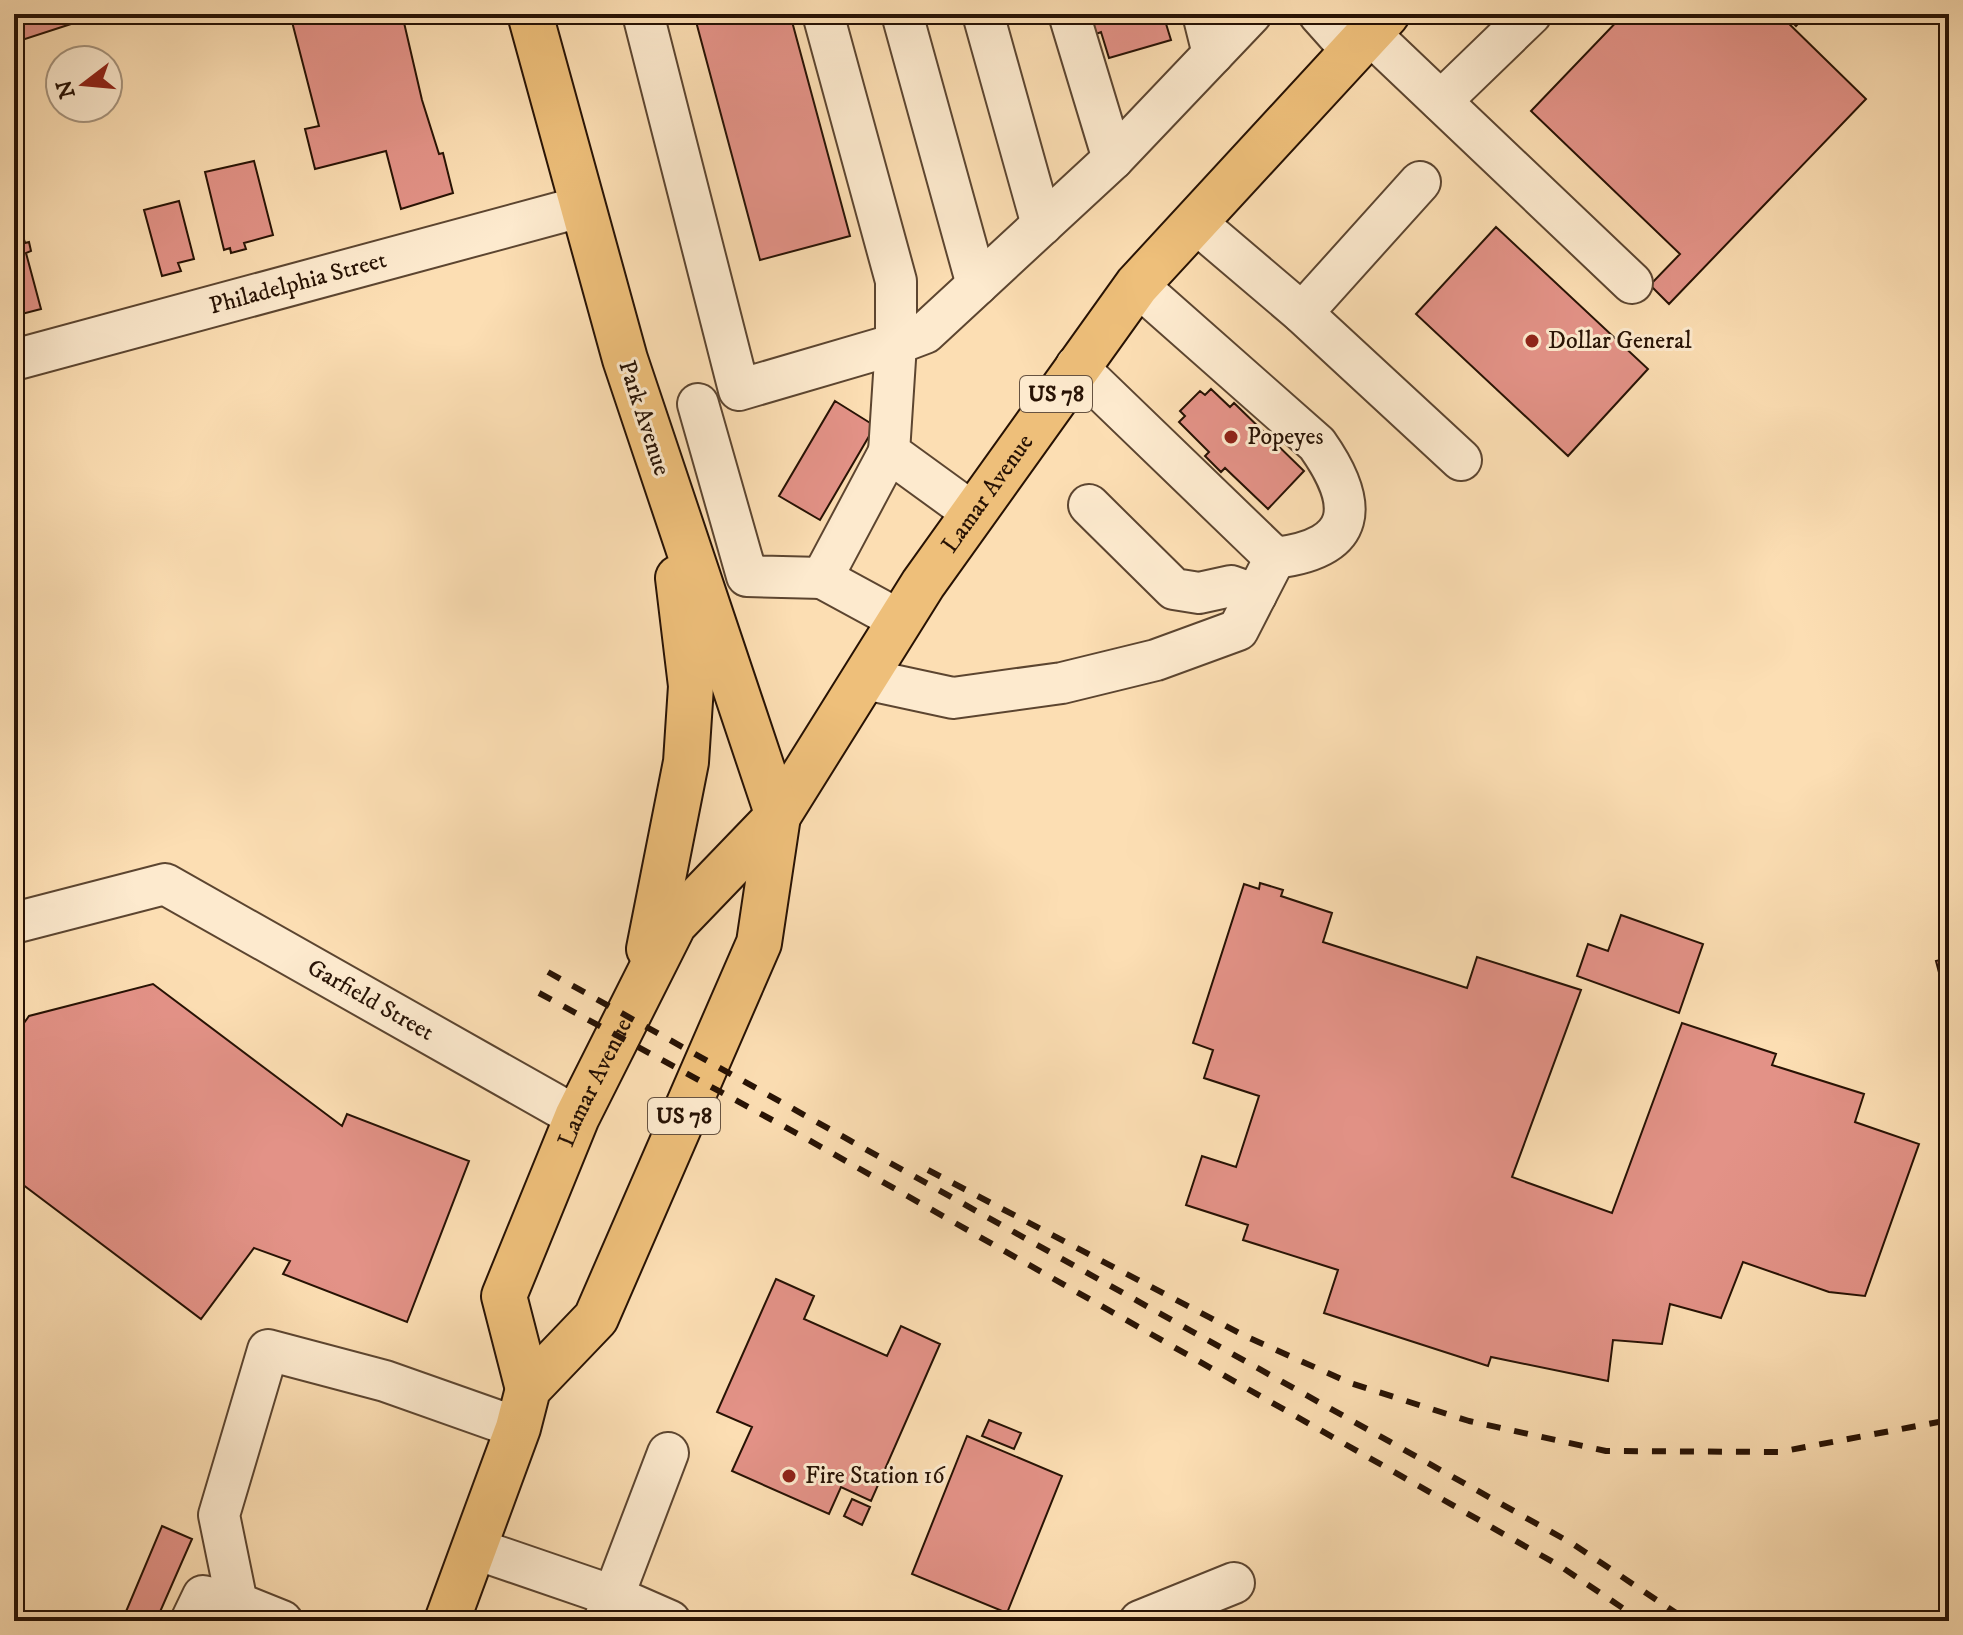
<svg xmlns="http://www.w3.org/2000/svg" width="1963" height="1635" viewBox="0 0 1963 1635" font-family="'IM FELL DW Pica',serif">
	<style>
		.building { fill: #e39287; stroke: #271204; stroke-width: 2 }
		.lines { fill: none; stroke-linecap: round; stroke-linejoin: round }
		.minor-casing { stroke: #5c4530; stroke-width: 44 }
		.major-casing { stroke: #271204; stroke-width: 48 }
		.minor { stroke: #fdeace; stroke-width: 40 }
		.major { stroke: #eebf7a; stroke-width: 44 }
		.rail { stroke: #271204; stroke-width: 6; stroke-dasharray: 14 14; stroke-linecap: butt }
		.poi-dot { fill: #8f2418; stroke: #fdeace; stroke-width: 3 }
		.labels { text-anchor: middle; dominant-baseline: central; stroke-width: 6; stroke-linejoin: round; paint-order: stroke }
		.shield { fill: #fdeace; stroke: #675341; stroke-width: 2 }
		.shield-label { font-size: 22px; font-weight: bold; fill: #271204 }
		.street-label { font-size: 24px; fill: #271204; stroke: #fdeace }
		.poi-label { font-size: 24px; fill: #271204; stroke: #fdeace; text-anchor: start }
	</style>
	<rect width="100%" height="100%" fill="#fcdeb3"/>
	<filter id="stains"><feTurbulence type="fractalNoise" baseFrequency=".0025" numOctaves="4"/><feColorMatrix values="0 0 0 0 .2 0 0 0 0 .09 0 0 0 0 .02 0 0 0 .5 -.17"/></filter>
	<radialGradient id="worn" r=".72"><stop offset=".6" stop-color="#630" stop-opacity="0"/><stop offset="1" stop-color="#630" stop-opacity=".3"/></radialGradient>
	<!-- building -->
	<path class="building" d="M14,14H71L74,23L19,41L14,38Z
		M290,14H402L422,100L439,154L443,153L453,193L401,209L386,151L315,169L305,129L319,126Z
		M694,14H790L850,236L760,260Z
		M1083,14H1163L1171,40L1109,58L1101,32L1096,34L1092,20L1086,22Z
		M1624,14H1779L1866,99L1669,304L1650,285L1680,254L1531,111Z
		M1784,14H1807L1796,26Z
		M254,161L273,235L244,243L246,249L231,253L230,248L224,250L205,172Z
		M179,201L194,259L178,263L181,271L162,276L144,210Z
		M18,218L25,243L29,242L31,251L26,253L41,309L14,316V220Z
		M1496,227L1648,369L1568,456L1416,314Z
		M1211,389L1230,407L1234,403L1304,471L1268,509L1225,468L1221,472L1205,456L1209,452L1179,422L1185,416L1180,411L1200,391L1205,395Z
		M835,401L875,426L820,520L779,496Z
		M1260,883L1283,890L1281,896L1332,913L1323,942L1467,988L1477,957L1581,990L1512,1177L1612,1213L1682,1023L1776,1054L1772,1065L1864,1094L1855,1122L1919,1144L1865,1296L1829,1292L1743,1262L1721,1318L1670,1304L1662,1344L1613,1340L1608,1381L1491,1357L1488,1366L1324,1313L1338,1270L1243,1240L1248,1225L1186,1205L1202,1156L1236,1167L1259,1096L1204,1078L1213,1050L1193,1043L1244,884L1259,889Z
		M1621,915L1703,944L1679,1013L1577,976L1588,944L1608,951Z
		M1949,958V1007H1948L1936,961Z
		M153,984L342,1126L347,1114L469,1161L407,1322L283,1274L290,1261L254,1248L201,1319L14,1178V1037L29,1016Z
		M776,1279L814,1296L804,1319L887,1356L901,1326L940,1344L871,1501L841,1487L829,1514L732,1471L752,1427L717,1412Z
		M989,1420L1021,1433L1014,1449L982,1436Z
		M967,1436L1062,1476L1007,1613L912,1574Z
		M852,1499L870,1507L862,1525L844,1516Z
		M162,1526L192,1539L156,1621H122Z"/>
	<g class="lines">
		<!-- minor casing -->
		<g class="minor-casing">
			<g id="minor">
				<path d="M643,14L739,390L896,344V281L823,14"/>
				<path d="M902,14L977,285"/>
				<path d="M983,14L1042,225"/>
				<path d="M1069,14L1113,159"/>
				<path d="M1203,14L1213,54"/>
				<path d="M1319,14L1352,51"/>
				<path d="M1369,33L1632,283"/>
				<path d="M1441,101L1531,14"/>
				<path d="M1195,222L1302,313L1461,460"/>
				<path d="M1302,313L1420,182"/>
				<path id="s1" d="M14,360L580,207"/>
				<path d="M1076,366L1275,558C1358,548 1360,505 1317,444L1137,285"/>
				<path d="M698,404L747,576L822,578L889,452"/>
				<path d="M1089,505L1174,589L1199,593L1231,586L1256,595"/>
				<path d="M973,513L889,452L896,344L925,333L1113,159L1251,14"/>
				<path d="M822,578L901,621"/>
				<path d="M865,679L953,698L1062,683L1156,660L1238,630L1275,558"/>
				<path id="s2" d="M14,923L165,884L577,1117"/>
				<path d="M476,1549L613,1596L670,1621"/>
				<path d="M191,1621L203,1596L237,1603"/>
				<path d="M282,1621L237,1603L219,1515L268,1350L385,1381L518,1428"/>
				<path d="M604,1621L668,1453"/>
				<path d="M1140,1621L1234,1583"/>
			</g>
		</g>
		<!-- major casing -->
		<g class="major-casing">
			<g id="major">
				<path d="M649,949L686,762L691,686L678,578"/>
				<path id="s3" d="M528,1389L504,1296L577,1117L674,924L778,816L923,584L1137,285L1387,14"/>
				<path d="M447,1621L518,1428L528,1389L596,1318L759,943L778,816L625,359L530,14"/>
			</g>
		</g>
		<!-- minor -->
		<use href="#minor" class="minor"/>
		<!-- major -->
		<use href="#major" class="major"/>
		<!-- rail -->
		<path class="rail" d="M548,972L1573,1544L1688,1621
			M539,993L807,1139L1560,1566L1642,1621
			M928,1170L1245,1336L1350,1383L1469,1421L1606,1451L1779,1452L1949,1420"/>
	</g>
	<!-- markers -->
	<g class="poi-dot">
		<circle cx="1532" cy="341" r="8"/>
		<circle cx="1231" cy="437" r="8"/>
		<circle cx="789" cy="1476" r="8"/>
	</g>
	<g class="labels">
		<!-- shield labels -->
		<g class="shield">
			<rect x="1020" y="376" width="72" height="36" rx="6"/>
			<rect x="648" y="1098" width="72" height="36" rx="6"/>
		</g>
		<g class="shield-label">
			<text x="1056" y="394">US 78</text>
			<text x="684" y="1116">US 78</text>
		</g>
		<!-- street labels -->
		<g class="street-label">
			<text stroke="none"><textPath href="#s1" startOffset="294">Philadelphia Street</textPath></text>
			<text transform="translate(644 418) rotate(72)">Park Avenue</text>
			<text stroke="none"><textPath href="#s3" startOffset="1040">Lamar Avenue</textPath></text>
			<text stroke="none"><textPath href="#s2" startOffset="392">Garfield Street</textPath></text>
			<text stroke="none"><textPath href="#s3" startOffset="328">Lamar Avenue</textPath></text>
		</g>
		<!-- poi labels -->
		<g class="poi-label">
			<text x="1548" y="341">Dollar General</text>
			<text x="1247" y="437">Popeyes</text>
			<text x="805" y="1476">Fire Station 16</text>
		</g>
	</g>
	<!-- margin -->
	<rect width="1963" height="1635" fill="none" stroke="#fcdeb3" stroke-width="48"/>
	<rect x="16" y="16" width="1931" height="1603" fill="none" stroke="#271204" stroke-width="4"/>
	<rect x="24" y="24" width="1915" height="1587" fill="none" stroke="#271204" stroke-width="2"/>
	<!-- north arrow -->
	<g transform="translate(84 84) rotate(254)"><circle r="38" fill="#fdeace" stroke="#a7947d" stroke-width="2"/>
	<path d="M0-6L14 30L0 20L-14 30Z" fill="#8f2418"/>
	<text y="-12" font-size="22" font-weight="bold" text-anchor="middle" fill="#271204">N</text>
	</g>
	<rect width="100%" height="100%" filter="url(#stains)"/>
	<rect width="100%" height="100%" fill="url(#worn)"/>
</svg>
